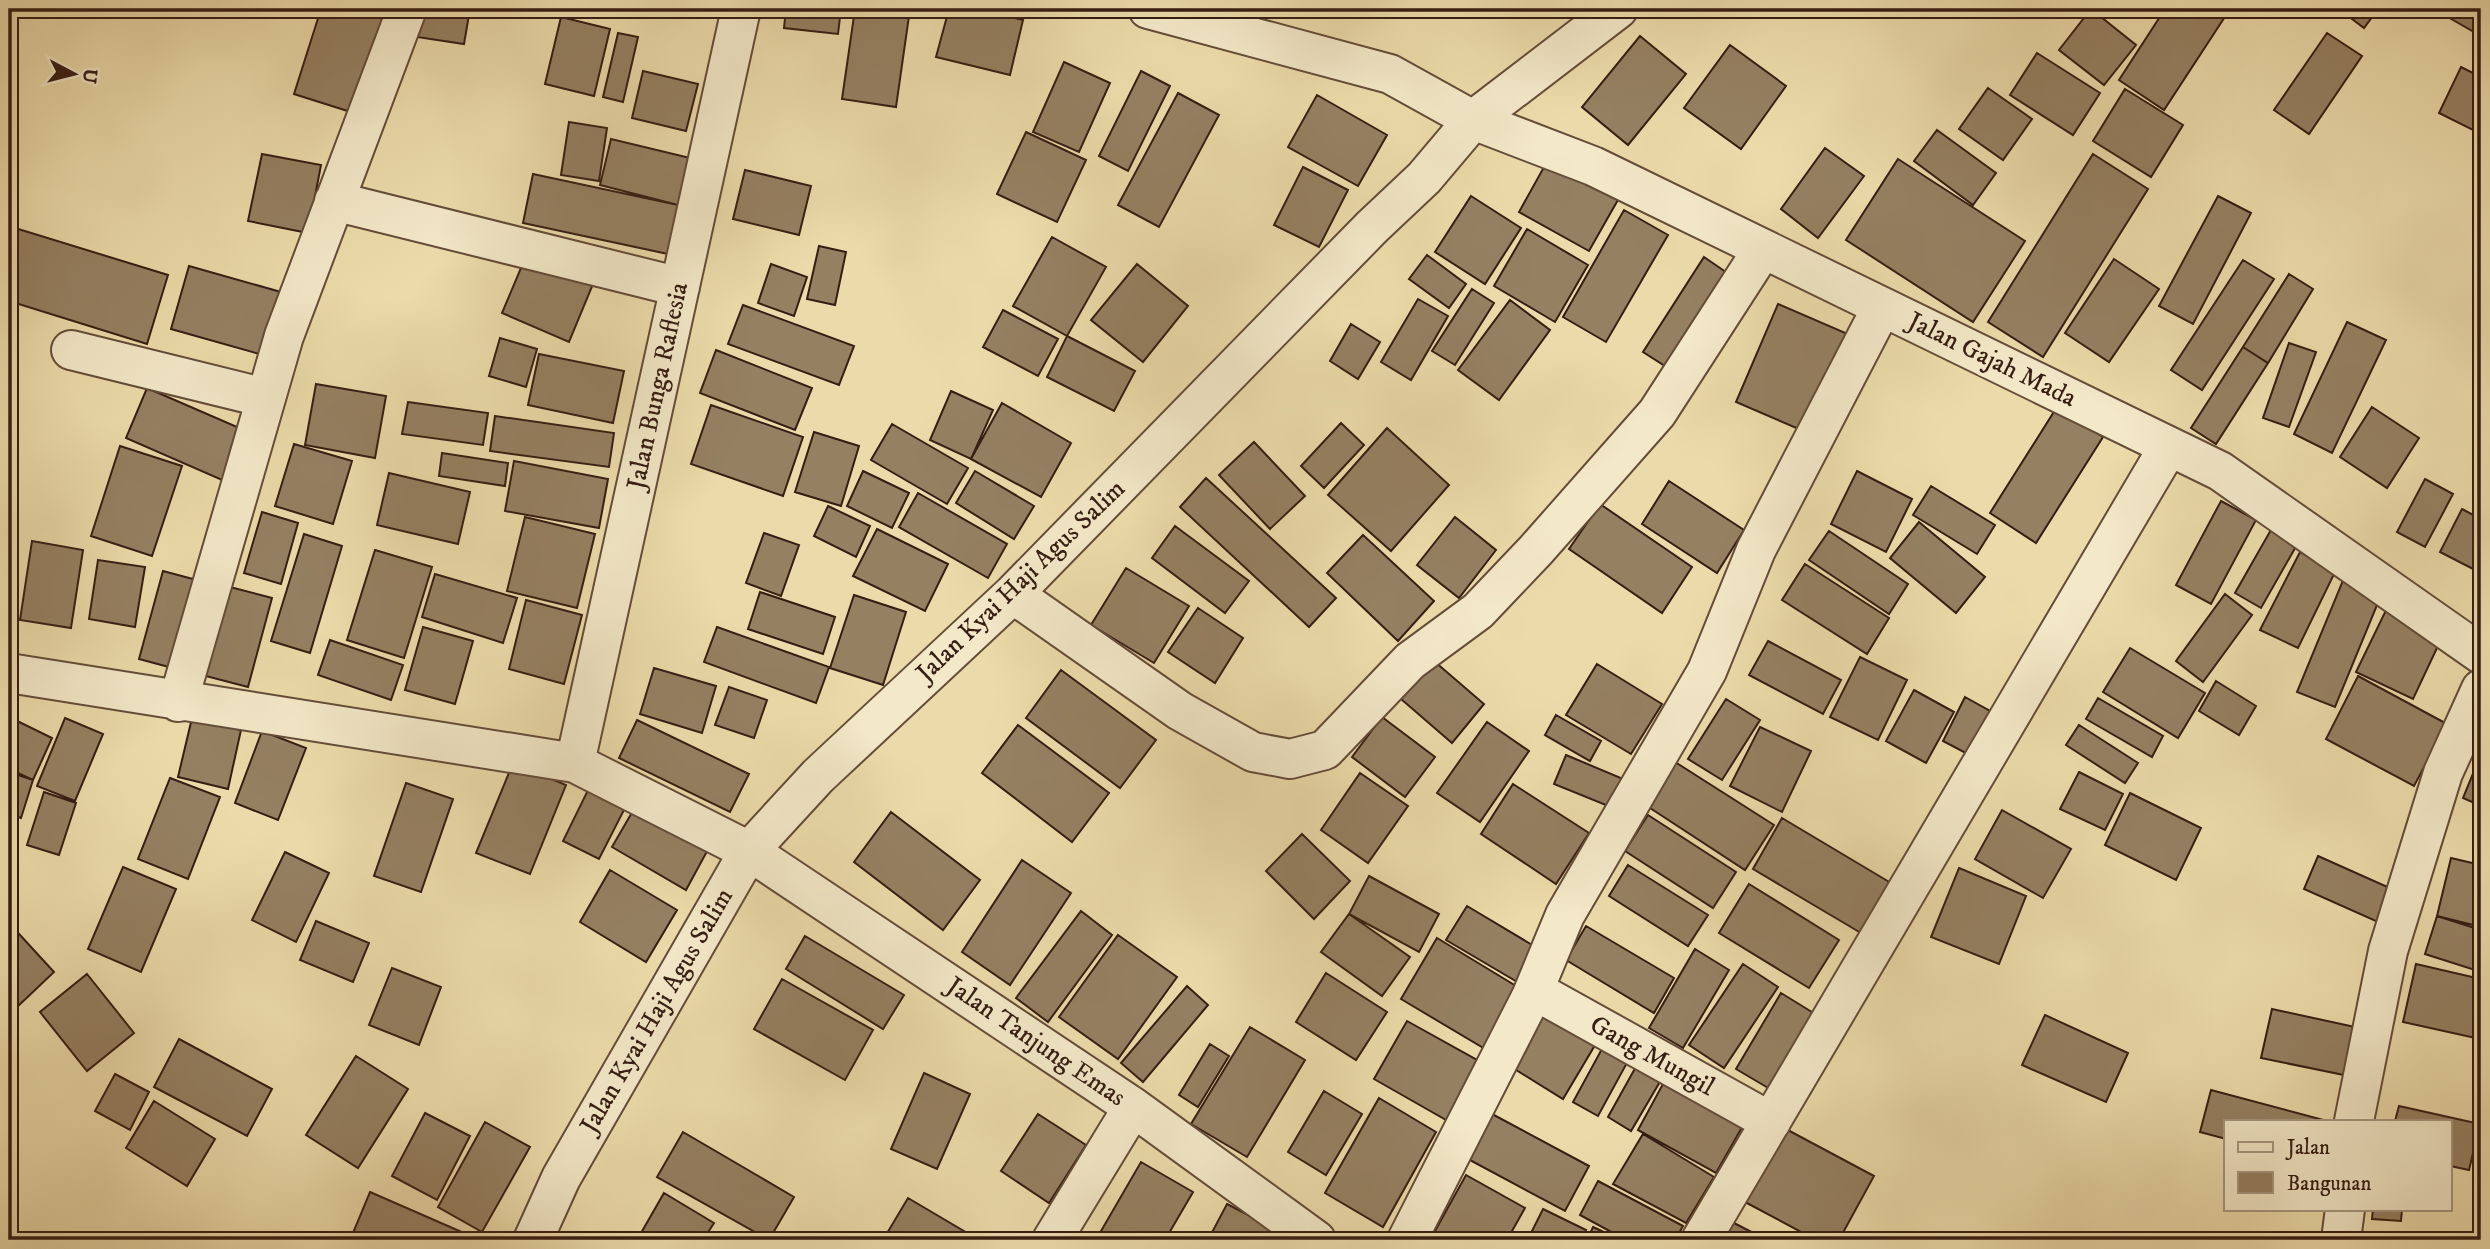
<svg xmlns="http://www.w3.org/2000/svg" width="2490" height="1249" viewBox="0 0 2490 1249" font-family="'IM FELL DW Pica',serif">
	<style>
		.building { fill: #958062; stroke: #361d13; stroke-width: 2 }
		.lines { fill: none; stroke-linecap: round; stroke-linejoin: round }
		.minor-casing { stroke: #644c39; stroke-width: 42 }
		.minor { stroke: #f3e8c8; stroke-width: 38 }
		.labels { text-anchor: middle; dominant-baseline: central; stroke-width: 7; stroke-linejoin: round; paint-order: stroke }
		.street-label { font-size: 26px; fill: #361d13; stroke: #f3e8c8 }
	</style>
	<rect width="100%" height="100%" fill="#ecdbaa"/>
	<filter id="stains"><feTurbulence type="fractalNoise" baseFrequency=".00286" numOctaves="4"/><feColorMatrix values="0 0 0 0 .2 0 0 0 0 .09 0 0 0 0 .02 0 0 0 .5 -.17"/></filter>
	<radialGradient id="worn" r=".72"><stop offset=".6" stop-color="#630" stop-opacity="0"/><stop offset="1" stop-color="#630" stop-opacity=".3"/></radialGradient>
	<!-- building -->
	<path class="building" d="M321,9H391L357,114L294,94Z
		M421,9H470L464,44L417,37Z
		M616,9H662L660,16Z
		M786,9H841L838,34L784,28Z
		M855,9H910L896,107L842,99Z
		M949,9H977L1023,20L1010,75L936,57Z
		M2091,9L2136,45L2104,85L2059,50Z
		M2165,9H2230L2164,110L2119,80Z
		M2339,9H2378L2364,28Z
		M2434,9H2481V36Z
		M561,17L610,29L594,96L545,84Z
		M618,33L638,37L623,102L603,97Z
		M2327,33L2362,56L2309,134L2274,110Z
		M1640,36L1686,74L1628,145L1582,107Z
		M1730,45L1786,86L1741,149L1684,108Z
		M2037,53L2100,93L2073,135L2010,95Z
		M1064,62L1110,83L1079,152L1033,132Z
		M2461,67L2481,77V134L2439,113Z
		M643,71L698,84L686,131L632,118Z
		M1141,71L1170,86L1128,171L1099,156Z
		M1988,88L2032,119L2003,160L1959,129Z
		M2125,89L2183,125L2151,177L2093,141Z
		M1178,93L1219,115L1159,227L1118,205Z
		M1317,95L1387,135L1358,186L1288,147Z
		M569,122L607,128L599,181L561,175Z
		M1937,130L1996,173L1973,205L1914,161Z
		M1026,132L1086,160L1057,222L997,194Z
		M611,139L690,158L678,205L600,185Z
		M1825,148L1864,176L1818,238L1781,209Z
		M262,154L321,165L308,233L248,221Z
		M2093,154L2148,189L2043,357L1988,322Z
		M1549,158L1619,198L1589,251L1519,212Z
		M1898,159L2025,241L1973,322L1846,240Z
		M1303,167L1348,190L1319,247L1274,225Z
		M745,170L811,186L799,235L733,219Z
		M533,174L678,205L668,254L523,223Z
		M1471,196L1521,228L1485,284L1435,252Z
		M2218,196L2251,213L2193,324L2159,306Z
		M1624,210L1668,235L1606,342L1563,317Z
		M15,228L168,275L147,344L9,301V249Z
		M1527,229L1588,265L1555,322L1494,286Z
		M1052,237L1106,267L1067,336L1013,306Z
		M819,246L846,252L835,305L807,299Z
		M1427,255L1466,284L1449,308L1409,279Z
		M526,256L593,284L569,342L502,313Z
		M1704,257L1736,279L1676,373L1643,352Z
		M2114,259L2159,289L2109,362L2065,333Z
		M2243,260L2274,279L2202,390L2171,370Z
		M771,264L807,277L794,316L758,303Z
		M1137,264L1188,306L1143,362L1091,320Z
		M189,266L281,292L263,355L171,329Z
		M2289,274L2313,289L2268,363L2243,347Z
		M1472,289L1494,303L1455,365L1432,351Z
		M1418,299L1448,316L1411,380L1381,362Z
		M1510,300L1550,330L1499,400L1458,370Z
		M1778,304L1850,335L1808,433L1736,402Z
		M743,305L854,346L839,385L728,344Z
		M1003,310L1058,339L1038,376L983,347Z
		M2347,322L2386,340L2332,453L2294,434Z
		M1351,324L1380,342L1358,379L1330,361Z
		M1067,336L1135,371L1114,411L1047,377Z
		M500,338L537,349L526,387L489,376Z
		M2289,343L2316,352L2289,427L2263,418Z
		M2243,347L2268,363L2216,444L2191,428Z
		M716,350L812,388L795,430L700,393Z
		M539,354L624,371L613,423L528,405Z
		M316,384L386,396L375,458L305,445Z
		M147,388L244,430L222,480L126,438Z
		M951,391L993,410L971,459L930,440Z
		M408,402L488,413L483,445L402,434Z
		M1002,403L1071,443L1041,497L971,459Z
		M711,405L803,437L783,496L691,464Z
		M2057,407L2103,437L2036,543L1990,513Z
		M2372,407L2419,438L2387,488L2340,457Z
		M495,416L614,433L609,467L490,451Z
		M1341,423L1364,445L1324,488L1301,466Z
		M892,424L968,468L947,504L871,460Z
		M1387,428L1449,485L1391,551L1328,495Z
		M814,432L859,446L841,506L795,492Z
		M1254,442L1305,496L1270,529L1219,475Z
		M294,444L352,461L333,524L275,506Z
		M120,446L182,466L152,556L91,536Z
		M442,453L508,463L505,486L439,476Z
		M514,461L608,479L599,528L505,511Z
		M863,471L909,493L892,528L847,506Z
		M975,471L1034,506L1014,539L956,503Z
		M1857,471L1912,499L1886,552L1831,524Z
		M389,473L470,492L458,544L377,525Z
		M1206,478L1336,598L1309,627L1180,507Z
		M2425,479L2453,494L2425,547L2397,532Z
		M1669,481L1744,530L1717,573L1642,524Z
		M1931,486L1995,525L1977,554L1913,515Z
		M918,493L1007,544L988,578L899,527Z
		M2221,501L2256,520L2211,604L2176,585Z
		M1600,504L1692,567L1662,613L1569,549Z
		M828,506L870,526L856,557L814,536Z
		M2462,509L2481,519V573L2440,552Z
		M262,512L298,523L281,584L244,573Z
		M525,517L595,534L577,608L507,591Z
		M1455,517L1496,550L1459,598L1417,565Z
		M1919,522L1985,577L1956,613L1890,558Z
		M1175,526L1249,581L1225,613L1152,558Z
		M2272,528L2298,543L2261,608L2235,593Z
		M877,529L948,564L925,611L853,576Z
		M1829,531L1908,584L1889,614L1809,560Z
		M764,533L799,545L781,596L746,583Z
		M304,534L342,546L310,653L271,641Z
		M1363,535L1434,601L1398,641L1327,573Z
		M32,541L83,550L71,628L20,620Z
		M375,550L432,567L404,658L347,640Z
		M2300,552L2336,570L2298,648L2260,630Z
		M98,560L145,567L135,627L89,619Z
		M1805,564L1889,618L1867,654L1782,600Z
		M1126,568L1189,606L1154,663L1091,625Z
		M163,571L204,582L180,670L139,659Z
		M435,574L517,598L503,643L422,617Z
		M2344,578L2382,593L2335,707L2297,692Z
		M230,587L272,598L248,687L206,676Z
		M760,592L835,617L823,654L748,629Z
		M2225,594L2252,615L2203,682L2176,661Z
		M854,595L906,612L883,685L830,668Z
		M526,600L582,615L564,684L509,669Z
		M2389,604L2445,631L2413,699L2356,672Z
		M1198,608L1243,638L1215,683L1168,652Z
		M423,627L473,641L455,704L405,690Z
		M717,627L829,667L816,703L704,662Z
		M330,640L403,665L391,700L318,675Z
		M1768,641L1841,680L1823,714L1749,675Z
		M2130,648L2205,693L2178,738L2103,692Z
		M1427,655L1484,704L1452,743L1394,693Z
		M1860,657L1907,680L1878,740L1830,717Z
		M1597,664L1662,704L1631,754L1566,715Z
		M654,668L716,686L702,733L640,714Z
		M1061,670L1156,740L1120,788L1026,718Z
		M2358,676L2447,724L2414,786L2326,739Z
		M2216,681L2256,706L2239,735L2199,711Z
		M729,687L767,700L754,738L715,725Z
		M1914,690L1954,712L1926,763L1886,741Z
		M1965,697L1999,716L1977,759L1943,741Z
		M2098,698L2163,736L2152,757L2086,719Z
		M1726,699L1760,720L1722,780L1688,759Z
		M1556,715L1601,741L1590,761L1545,735Z
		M9,717L52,738L33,780L9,769Z
		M1382,717L1435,757L1405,797L1352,757Z
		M65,718L103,734L75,801L37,786Z
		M192,718L241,730L228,789L178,777Z
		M637,720L749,774L730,812L619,758Z
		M1487,722L1529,751L1480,822L1437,793Z
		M1018,725L1109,793L1072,842L982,773Z
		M2079,725L2138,763L2125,783L2066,745Z
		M1760,727L1811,751L1782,812L1730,786Z
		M262,731L306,748L278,820L235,803Z
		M2481,754V806L2463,798Z
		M1566,755L1635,784L1623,812L1554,784Z
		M1675,762L1774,825L1745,870L1647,806Z
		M513,763L566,785L530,874L476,853Z
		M9,772L33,780L21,818L9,814Z
		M2079,772L2123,794L2105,830L2060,809Z
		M1360,773L1408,806L1368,863L1321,830Z
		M170,778L220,797L188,879L138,859Z
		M406,783L453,799L421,892L374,876Z
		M1513,784L1589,833L1556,884L1481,834Z
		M590,786L627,804L599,859L563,841Z
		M44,792L76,803L59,855L27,845Z
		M2130,793L2201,828L2176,880L2105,845Z
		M638,802L711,844L686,890L612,847Z
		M2002,810L2071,849L2043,898L1975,859Z
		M891,812L980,880L943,930L854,862Z
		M1648,815L1736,872L1713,908L1625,851Z
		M1782,818L1896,886L1866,936L1753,869Z
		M1302,834L1350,881L1314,919L1266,871Z
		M285,852L329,873L296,942L252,920Z
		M2318,856L2392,889L2378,922L2304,889Z
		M2451,858L2481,865V927L2437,916Z
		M1022,860L1071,893L1010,985L962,952Z
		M1628,865L1708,915L1688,946L1609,896Z
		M123,867L176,889L141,972L88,949Z
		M1959,868L2026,896L1999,964L1931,937Z
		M610,870L677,910L646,962L580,922Z
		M1369,876L1439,914L1419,952L1349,914Z
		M1749,884L1839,940L1809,988L1719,933Z
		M1467,906L1539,949L1519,983L1446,940Z
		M1081,911L1112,935L1048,1022L1016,998Z
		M1349,914L1410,957L1382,996L1321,952Z
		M2437,916L2481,930V972L2425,954Z
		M316,921L369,943L353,982L300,960Z
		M9,923L54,972L16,1008L9,1000Z
		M1586,926L1674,978L1654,1013L1566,960Z
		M1118,935L1177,977L1118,1059L1059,1017Z
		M805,936L904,995L883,1029L786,969Z
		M1437,938L1521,989L1485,1049L1401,999Z
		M1695,949L1729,970L1683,1048L1649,1028Z
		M1743,964L1778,987L1724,1068L1689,1045Z
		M2416,964L2481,979L2480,1039L2403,1022Z
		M392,968L441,987L419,1045L369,1025Z
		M1326,973L1387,1012L1356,1060L1296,1022Z
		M87,974L134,1033L87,1071L40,1012Z
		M782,979L873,1030L845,1080L754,1029Z
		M1187,986L1208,1005L1143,1082L1121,1063Z
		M1781,993L1820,1017L1775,1092L1736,1069Z
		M1546,1001L1601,1035L1563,1099L1508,1065Z
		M2272,1009L2355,1027L2344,1075L2261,1058Z
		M2045,1015L2128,1053L2106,1102L2022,1065Z
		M1407,1021L1486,1065L1453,1124L1374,1079Z
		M1250,1027L1305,1060L1247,1157L1191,1124Z
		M1609,1036L1634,1050L1598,1116L1573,1102Z
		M179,1039L272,1089L247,1136L154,1087Z
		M1210,1044L1229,1056L1198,1107L1179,1095Z
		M1643,1054L1668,1068L1631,1131L1608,1117Z
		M356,1056L408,1089L358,1168L306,1135Z
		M1670,1071L1749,1115L1716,1173L1638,1130Z
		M924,1073L970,1094L937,1169L891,1149Z
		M115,1074L149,1092L130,1130L95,1111Z
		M2211,1090L2327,1121H2226V1139L2200,1132Z
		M1324,1091L1362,1114L1326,1175L1288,1152Z
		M1379,1098L1436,1132L1383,1227L1325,1193Z
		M154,1101L215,1139L187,1186L126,1148Z
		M2399,1106L2480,1124L2469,1170L2450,1166V1121H2395Z
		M425,1113L470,1136L437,1200L392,1176Z
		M1038,1114L1086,1145L1049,1203L1001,1171Z
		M1492,1114L1589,1166L1565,1211L1468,1159Z
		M485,1122L530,1147L482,1232L438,1207Z
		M1784,1128L1874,1176L1839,1240H1816L1745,1202Z
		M683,1132L794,1197L769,1240L657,1177Z
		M1643,1134L1714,1177L1686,1223L1613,1184Z
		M1141,1162L1193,1192L1165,1240H1100L1097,1238Z
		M1466,1175L1525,1208L1507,1240H1430Z
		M1598,1181L1683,1226L1675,1240H1626L1580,1215Z
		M370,1192L480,1240H370L353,1233Z
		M664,1193L714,1223L703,1240H637Z
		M908,1198L979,1240H883Z
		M1227,1204L1277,1230L1271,1240H1208Z
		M1543,1209L1586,1230L1581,1240H1547L1531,1233Z
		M2373,1209H2402L2401,1221L2372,1219Z
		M1732,1222L1767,1240H1723Z
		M1593,1227L1621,1240H1587Z"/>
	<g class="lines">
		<!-- minor casing -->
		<g class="minor-casing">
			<path id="minor" d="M1148,9L1390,74L1473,120L1593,166L2220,471L2481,654
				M334,201L680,287
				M71,350L266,398
				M1013,594L1180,711L1253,752L1290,759L1325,750L1410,661L1478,611L1536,550L1657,413L1763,249
				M9,673L575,763L749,851L1133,1107L1316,1240
				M178,702L284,336L407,9
				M575,763L741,9
				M1534,990L1771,1122
				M2354,1121L2388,951L2443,773L2481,689
				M533,1240L561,1178L749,851L818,776L1013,594L1372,227L1424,178L1473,120L1618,9
				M1052,1240L1133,1107
				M1407,1240L1531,997L1565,915L1707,671L1756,550L1882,307
				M1701,1240L2169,446
				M2341,1240L2345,1209"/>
		</g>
		<!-- minor -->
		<use href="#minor" class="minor"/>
	</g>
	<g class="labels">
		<!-- street labels -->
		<g class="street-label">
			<text transform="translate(1992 360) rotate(26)">Jalan Gajah Mada</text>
			<text transform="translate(658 386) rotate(-78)">Jalan Bunga Raflesia</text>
			<text transform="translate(1021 581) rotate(-44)">Jalan Kyai Haji Agus Salim</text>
			<text transform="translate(657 1011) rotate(-60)">Jalan Kyai Haji Agus Salim</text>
			<text transform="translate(1036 1042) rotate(34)">Jalan Tanjung Emas</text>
			<text transform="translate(1652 1056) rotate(29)">Gang Mungil</text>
		</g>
	</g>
	<!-- margin -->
	<rect width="2490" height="1249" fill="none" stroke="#ecdbaa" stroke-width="35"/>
	<rect x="10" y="10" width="2469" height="1228" fill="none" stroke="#361d13" stroke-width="3.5"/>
	<rect x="18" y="18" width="2455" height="1214" fill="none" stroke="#361d13" stroke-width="2"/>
	<!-- legend -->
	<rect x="2224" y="1120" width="228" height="91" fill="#f3e8c8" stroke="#a79780" stroke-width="2"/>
	<rect x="2238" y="1142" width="35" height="10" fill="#f3e8c8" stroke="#a79780" stroke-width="2"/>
	<text x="2287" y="1154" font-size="21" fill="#361d13">Jalan</text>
	<rect x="2238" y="1172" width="35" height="21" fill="#958062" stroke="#a79780" stroke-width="2"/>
	<text x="2287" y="1190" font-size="21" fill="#361d13">Bangunan</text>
	<!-- north arrow -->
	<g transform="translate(74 74) rotate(97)" stroke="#f3e8c8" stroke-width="5" paint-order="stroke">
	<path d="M0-5L12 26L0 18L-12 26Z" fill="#361d13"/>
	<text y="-10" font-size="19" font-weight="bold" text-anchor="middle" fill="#361d13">U</text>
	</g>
	<rect width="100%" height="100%" filter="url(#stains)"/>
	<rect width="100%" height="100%" fill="url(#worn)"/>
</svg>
